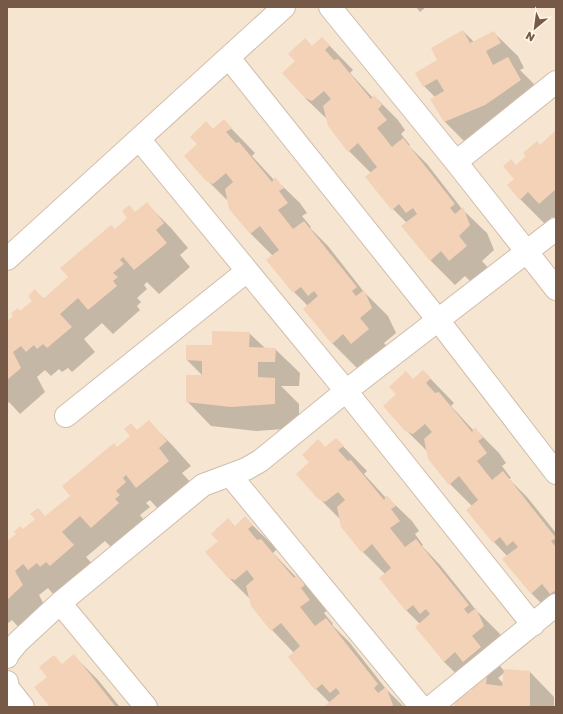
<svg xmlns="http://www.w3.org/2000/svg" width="563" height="714" viewBox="0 0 563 714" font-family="'Golos Text',sans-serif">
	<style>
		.residential { fill: #f6e5d0 }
		.shadow { fill: #0003 }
		.building { fill: #f4d2b8 }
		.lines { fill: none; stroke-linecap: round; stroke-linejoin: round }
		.minor-casing { stroke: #d1bdab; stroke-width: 24 }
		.minor { stroke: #fff; stroke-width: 22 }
	</style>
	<rect width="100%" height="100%" fill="#fdf4e2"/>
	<!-- residential -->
	<path class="residential" d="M7,7H556V707H7Z"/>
	<!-- shadow -->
	<path class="shadow" d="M416,7H426L420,12Z
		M463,31L474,42L493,32L518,56L524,68L520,70L533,83L545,104L469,146L445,122L435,97L424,86L439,60Z
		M322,38L353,70L350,73L373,98L374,96L398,120L405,130L401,134L410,145L409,146L427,164L462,209L487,233L494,250L482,261L491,271L474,285L465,276L455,285L431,261L403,226L407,223L393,209L371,173L349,151L327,119L305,98L312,47Z
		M224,121L255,153L252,156L274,180L275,179L300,203L307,213L302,216L311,227L310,228L328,246L364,292L388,316L396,333L384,343L393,354L376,368L367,359L357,368L332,343L308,306L294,292L273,256L251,234L230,209L229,202L207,180L214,130Z
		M556,132V220L552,217L545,224L520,199L515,179L516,166Z
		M147,204L171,228L188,248L180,255L190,267L159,294L147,282L144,285L147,289L137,298L141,302L137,306L140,310L113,334L102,323L84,339L95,352L72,372L68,368L62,372L59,369L51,376L45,370L37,377L45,392L20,414L9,402L7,404V322L34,301L35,291L44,299L69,278L115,230Z
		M249,333L265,348L275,349L300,373L299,386H281L299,404V428L256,431L211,426L187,401L203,376L187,360L213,346Z
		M423,371L454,403L451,406L474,431L475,429L499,453L506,463L502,466L511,478L509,479L527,497L556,533V618L532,594L504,559L507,556L494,542L472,506L450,484L428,452L406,430L413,380Z
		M149,422L173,446L191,466L182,473L193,485L161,512L150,500L146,503L150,507L140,515L144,520L116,552L105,541L86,557L98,570L65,590L61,587L53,594L48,588L39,595L47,610L23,632L12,620L7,624V542L23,530L46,517L72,496L117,448Z
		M336,439L367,471L364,474L386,498L387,497L412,521L419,531L415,534L423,545L422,546L440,565L476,610L500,634L508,651L496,661L505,672L498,678L503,683L530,672L554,697V707H455L472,693L473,682L469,686L444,662L420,624L406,610L385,574L363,552L341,520L319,498L326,448Z
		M245,518L277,549L273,553L296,577L297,576L321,600L329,609L324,613L333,624L332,625L350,643L386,689L404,707H327L330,703L316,689L294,653L272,630L252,605L250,599L228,577L235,527Z
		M74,656L98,680L120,707H51L63,665Z"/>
	<!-- building -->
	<path class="building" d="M463,30L470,43L494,31L501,43L486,51L493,65L508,57L521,80L485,105L444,122L430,99L444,91L437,79L423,87L415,73L437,60L431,48Z
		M322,37L330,45L325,50L334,60L338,59L371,99L374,95L382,105L378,109L387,120L377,128L392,147L403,138L455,204L450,208L455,214L463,207L470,225L459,236L467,246L449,261L441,251L430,261L401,226L417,214L413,208L406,213L399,204L392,210L365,177L377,167L358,143L348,152L328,126L323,106L331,99L324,91L312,101L305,98L282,73L295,61L288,54L305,38L312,46Z
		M224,119L232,128L226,132L236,143L239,142L272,182L275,177L284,188L279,191L288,203L278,210L293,229L304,221L357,287L352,291L356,296L364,290L372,308L360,318L369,329L351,344L343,334L332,344L303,309L318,296L314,291L308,296L301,287L293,293L266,260L279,250L260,226L250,234L229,209L225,189L233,182L226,173L213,184L206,181L184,156L197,144L190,137L206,121L213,129Z
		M556,130V189L539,204L528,192L520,200L507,185L514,179L503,166L511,159L516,165L526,156L523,153L537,141L540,145Z
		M147,202L164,223L156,230L167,243L134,270L123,257L120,260L124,264L113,273L118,277L113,281L117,286L88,310L78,298L60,314L72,327L47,348L43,344L37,349L34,345L26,352L21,346L13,352L21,368L7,380V321L13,316L11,313L18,308L20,311L32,301L28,296L35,289L43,299L68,277L60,268L111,225L115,229L127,218L122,211L129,205L135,212Z
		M212,331L250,332L249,347L276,348L275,362H258V377L275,378V404L231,407L186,402V375H202V361L186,360V345H212Z
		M423,370L431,378L426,383L435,393L439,392L472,432L475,427L483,438L478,441L487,453L477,461L492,480L503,471L556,538L551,541L556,547V590L550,594L542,584L531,594L502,559L518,547L513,541L507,546L500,537L493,543L466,510L478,500L459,476L449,485L428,459L424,439L432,432L425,424L413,434L405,431L383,406L396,394L389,387L406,371L413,379Z
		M149,420L167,441L159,448L169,461L136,488L126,475L123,478L126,482L116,491L120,495L115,499L119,503L91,528L80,516L62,532L74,545L50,566L46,562L40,567L37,563L28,570L23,564L15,571L23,585L7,600V541L16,534L14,532L20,526L23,529L35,519L30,514L38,508L45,516L70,496L62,486L114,443L117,447L130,436L124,429L131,423L137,430Z
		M336,438L344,446L338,450L348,461L351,460L384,500L387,495L396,506L391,509L400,521L390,528L405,547L416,539L469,605L464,609L468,614L476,608L484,626L472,636L481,647L463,662L455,652L444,662L415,627L430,614L426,609L420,614L413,605L406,611L379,578L391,568L372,544L362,553L341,527L337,507L345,500L338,492L325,502L318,499L296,474L309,462L302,455L318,439L325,447Z
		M245,516L253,525L248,529L257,540L261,539L294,578L297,574L305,585L301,588L310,600L300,607L315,626L326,618L378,684L374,688L378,693L386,687L393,705L391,707H326L325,706L340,693L336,688L330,693L322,684L315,690L288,657L300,646L281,623L271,631L251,606L246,586L254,579L247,570L235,580L228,578L205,552L218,541L211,534L228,518L235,526Z
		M74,654L116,707H50L34,687L47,677L39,667L54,655L62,664Z
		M474,666L488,667L486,684L502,686L504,669L530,671V707H454L456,690L471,692Z"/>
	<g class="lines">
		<!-- minor casing -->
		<g class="minor-casing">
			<path id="minor" d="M330,7L456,162L556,289
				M229,58L438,320L556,473
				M139,139L346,391L533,625
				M456,162L556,82
				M7,259L284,7
				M66,416L247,271
				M230,475L421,707
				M60,603L146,707
				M7,657L8,654L18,642L60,603L203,485L246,469L260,461L346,391L556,229
				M7,682L8,688L23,707
				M431,707L556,605"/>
		</g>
		<!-- minor -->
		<use href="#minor" class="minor"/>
	</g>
	<!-- border -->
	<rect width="563" height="714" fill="none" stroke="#775947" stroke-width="16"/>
	<!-- north arrow -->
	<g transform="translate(535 28) rotate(209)" stroke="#fff7e9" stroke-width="3" paint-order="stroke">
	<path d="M0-3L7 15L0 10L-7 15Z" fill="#775947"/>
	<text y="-6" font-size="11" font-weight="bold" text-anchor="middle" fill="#775947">N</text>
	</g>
</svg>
